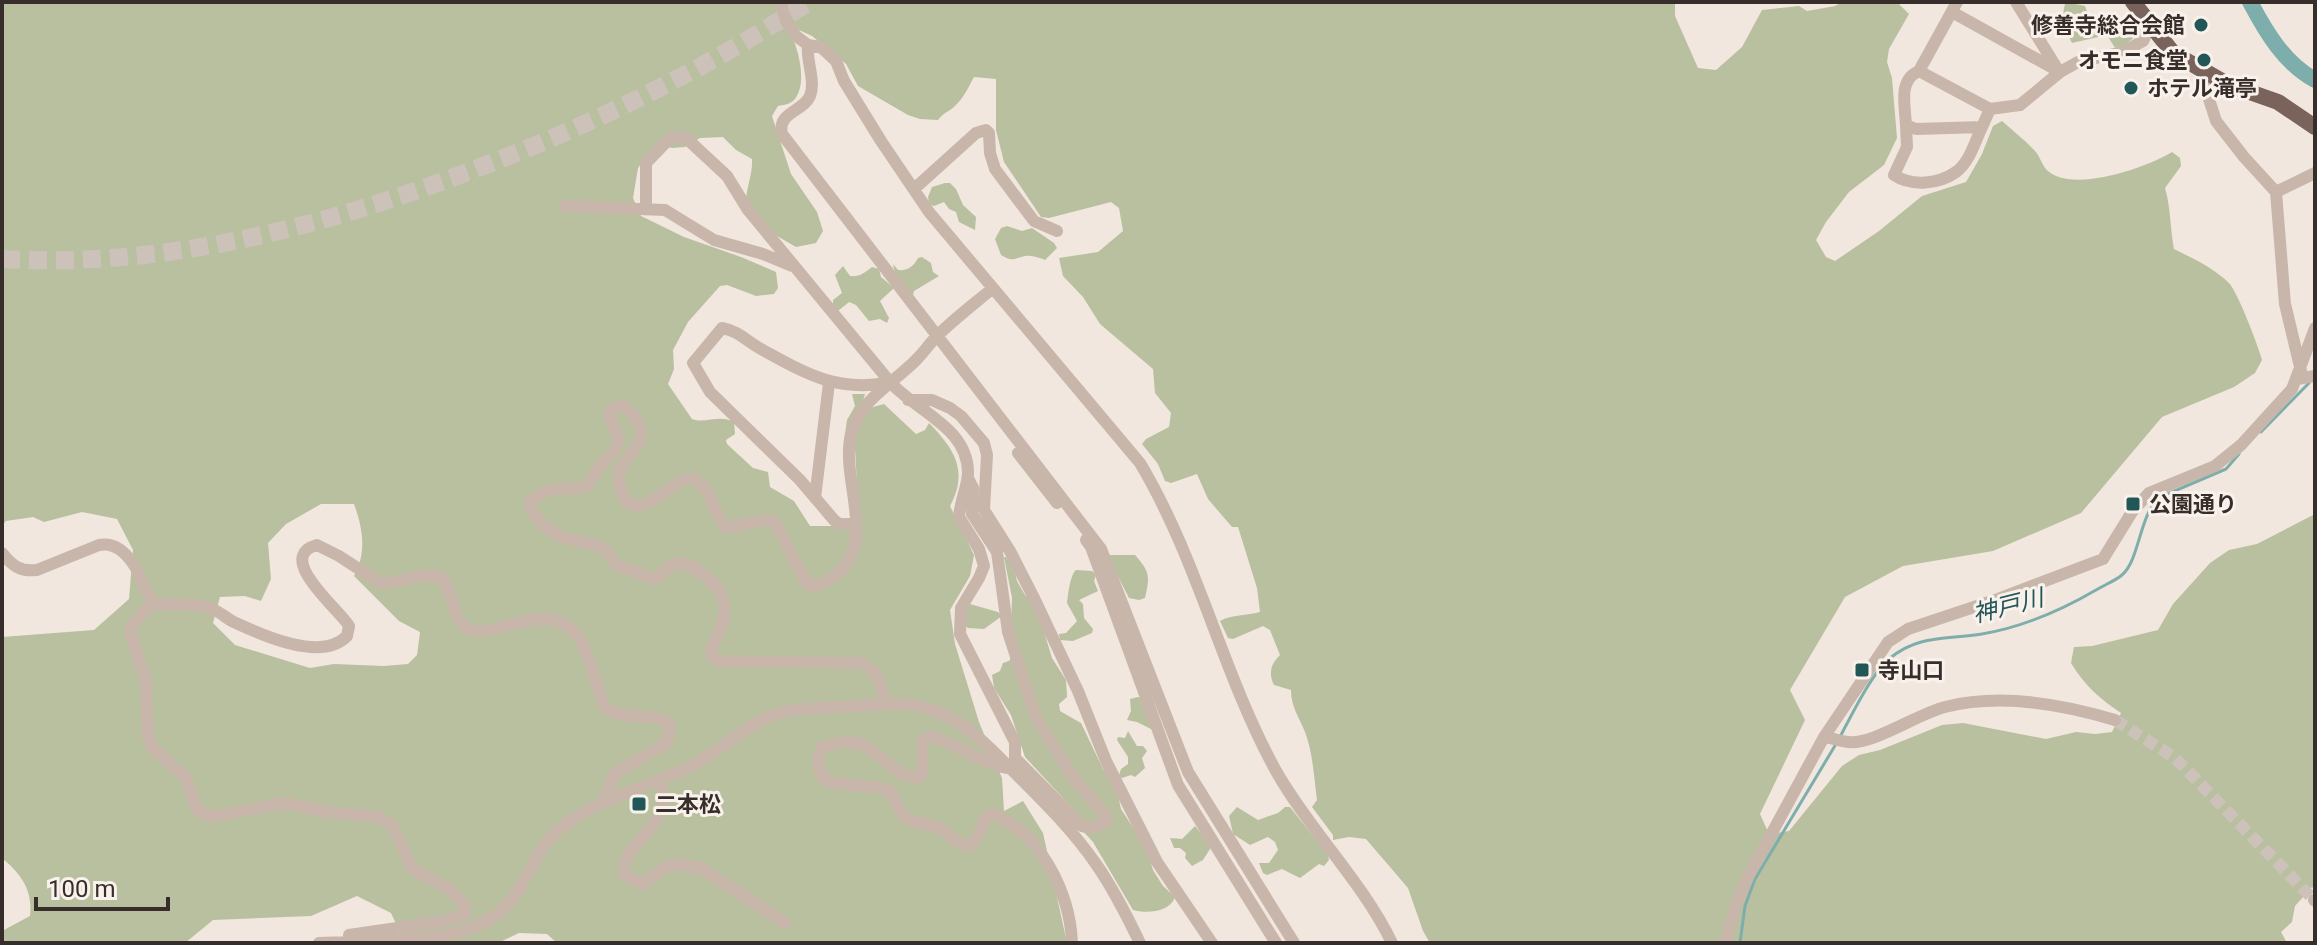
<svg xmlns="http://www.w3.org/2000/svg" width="2317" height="945" viewBox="0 0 2317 945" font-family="Roboto,'Noto Sans JP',sans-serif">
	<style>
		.green { fill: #b8c09f; fill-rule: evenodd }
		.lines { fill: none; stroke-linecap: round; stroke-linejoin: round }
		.stream { stroke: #7eaeac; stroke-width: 3 }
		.river { stroke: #7eaeac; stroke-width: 16 }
		.minor-tunnel { stroke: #cdc2ba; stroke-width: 12; stroke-dasharray: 12 6; stroke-linecap: butt }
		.highway-tunnel { stroke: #cdc2ba; stroke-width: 18; stroke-dasharray: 18 9; stroke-linecap: butt }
		.minor { stroke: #c9b6aa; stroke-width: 12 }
		.major { stroke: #79635b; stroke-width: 16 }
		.poi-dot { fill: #215757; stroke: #f9f1eb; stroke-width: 3 }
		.labels { text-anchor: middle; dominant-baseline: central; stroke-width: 6; stroke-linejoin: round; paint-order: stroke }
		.poi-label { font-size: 22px; font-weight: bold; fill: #372d2a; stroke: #f9f1eb; text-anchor: start }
		.water-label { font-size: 24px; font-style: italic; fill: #215757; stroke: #f9f1eb }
	</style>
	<rect width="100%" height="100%" fill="#f2e7de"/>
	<!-- green -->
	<path class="green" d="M2,2H1675V16L1698,68L1716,70L1742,47L1762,10L1799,6L1807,11L1835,6L1842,2H1897L1909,14L1889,49L1887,62L1892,78L1897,138L1884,165L1849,192L1826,222L1816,240L1826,257L1835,261L1879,231L1922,196L1966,182L1982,154L1993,126L2002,121C2013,131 2025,140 2035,151C2040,156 2042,166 2048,171C2073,193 2146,168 2172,152L2180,158L2181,166L2165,188C2171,209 2170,228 2174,249C2192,258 2214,268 2229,283C2238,293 2258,345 2262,360L2255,373L2234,387L2162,417L2081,513L1993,551L1903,566L1845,597L1790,690L1805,720L1760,814L1769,834L1789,831L1842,766L1859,755L1880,750L1942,725L1963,723L2046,739L2076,732L2095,734L2112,732L2121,713C2100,699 2085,686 2071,663L2074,647L2092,646L2158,630L2173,604L2210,563L2229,550L2257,544L2315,514V890L2312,887L2295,906L2292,922L2281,932L2287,943H1430L1423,931L1408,888L1366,839L1349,837L1333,840V835L1312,807L1317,800C1314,778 1313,753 1305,732C1299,717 1291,707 1291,690L1274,685C1268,673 1271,664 1280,655L1270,630L1263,626L1233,639L1228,638L1220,621C1232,614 1247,616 1260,612L1257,588L1238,527H1232L1208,499L1197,474L1171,483L1165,481L1158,464L1142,444L1146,439L1169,427L1171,413L1155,393L1153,369L1100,324L1083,297L1063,276L1059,258L1098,252L1123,231L1119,208L1111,202L1049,218L1041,217L1004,162L996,130V79L974,77C968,88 963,99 954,107C948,112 943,113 938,120L920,119L908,115L858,86L846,64L812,36L799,30L792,36C799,52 807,83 795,99C791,104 784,105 778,106L772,116L791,174L817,212L823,231L816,243L796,247L770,232L746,200C747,186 753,172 752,159L736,150L723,137L700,138L685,147L672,148L656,144L638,168L633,198L641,216L684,237L741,257L776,272L778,288L774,294L756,296L727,285L720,286L688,322L673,350L674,369L668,384L692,419C706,424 719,414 734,422L735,434L726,440L727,444L753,468L768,472L770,487L794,501L810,526H834L852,530L857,484L855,449L844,441L847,420L855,406L852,394H865L862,405L866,409L884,404L916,434L925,430L929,423C954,449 969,470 950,506L974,555L970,576L950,610L955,644L979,722L1002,778L1004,811L1023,801L1043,833L1067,943H557L547,934L519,933L498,943H405L391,913L357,896L311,916L213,920L185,943H2V931L30,916C33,890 21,874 2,858V637L94,630L129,599L133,550L117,519L82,512L44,522L33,517L6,521L2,525ZM321,504H354C363,529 367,552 354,576L399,621L420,632L417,655L408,664L384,666L334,664L310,668L235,645L213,623L220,597L245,596L261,601L271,579L268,543L286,524Z
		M2066,2L2085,6L2089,17L2103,25L2118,27L2123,19L2131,18L2139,33L2124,46L2115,48L2107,35L2072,43C2066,31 2060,14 2066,2Z
		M945,183H950L956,189L963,205L976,217L975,230L959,222L956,212L949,209L944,202L934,206L929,204L928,197L932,187Z
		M1007,226L1022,231L1032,228L1054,243L1057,248L1045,260C1040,258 1031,255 1025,256C1013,259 1013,262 1001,255L995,239L1001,228Z
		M922,257L931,263L933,272L939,276L914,291L913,295C905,288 894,275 893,264L898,270C908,271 914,266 918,258Z
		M843,266L850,276C860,277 864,273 872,267L879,269L881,277L894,288L880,301L889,318L887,323L880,319L869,321L856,305L849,302L838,311L833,308V300L842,293L835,275Z
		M1110,555H1135C1150,572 1150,576 1145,598L1139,600L1129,598L1108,557Z
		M1004,557H1006L1014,568L1017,581L1025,595L1036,605L1052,658L1066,680L1067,697L1059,704L1060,711L1081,723L1103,769L1116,786L1121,809L1147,849L1153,870L1163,886L1175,897C1170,912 1147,914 1133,910L1093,842L1078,826L1074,810L1025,757L1011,715L994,688L992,675L1000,671L1003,663L1009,661L1017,649L1011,621L1012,598Z
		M1076,570L1092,571L1096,575L1094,581L1098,591L1079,600L1083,604L1084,618L1093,629L1092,633L1073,641L1060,640L1059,634L1066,633L1077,621L1067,603C1068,595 1070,575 1076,570Z
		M970,604L998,612L1002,616L984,629L968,628L964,625L967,607Z
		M1138,697L1142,698L1153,727L1151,729L1137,722L1127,720L1131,711L1130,699Z
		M1128,731L1137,746H1143L1147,751L1142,758L1145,768L1135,777L1131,775L1122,778L1119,776L1121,769L1128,764V757L1117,740L1118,737L1125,738Z
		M1237,807L1258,820L1278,813L1285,807H1290L1328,855L1329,860L1324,866L1319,864L1300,878L1282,869L1267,875L1263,873L1259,863H1269L1278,850L1275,842L1268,837L1250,845L1233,834L1229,816Z
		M1195,826L1210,844V849L1203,860L1192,866L1185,858L1186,853L1180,848H1174L1170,838L1182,839Z"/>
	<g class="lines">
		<!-- stream -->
		<path class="stream" d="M2261,432L2309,383
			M1840,737C1851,716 1872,673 1889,659C1918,634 1948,640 1982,634C2023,627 2060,611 2096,590C2104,585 2115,581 2122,575C2139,561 2139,518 2158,498L2226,469L2239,454
			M1740,943L1745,906L1755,879L1836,744"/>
		<!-- river -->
		<path class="river" d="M2250,2C2266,32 2284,63 2315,80"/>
		<!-- minor-tunnel -->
		<path class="minor-tunnel" d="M2115,720L2175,758L2314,900"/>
		<!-- highway-tunnel -->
		<path class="highway-tunnel" d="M2,259C159,268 311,230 457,176C581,130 698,74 809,2"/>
		<!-- minor -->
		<path class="minor" d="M780,2L786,21L796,36L808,45L821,47L836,61L844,81L881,141L929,212L1140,463C1198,560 1222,673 1276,771C1310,831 1362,881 1392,943
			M1957,2L1919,71C1898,80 1905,105 1906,125L1916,129L1982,127L1990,109
			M2016,2L2058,70
			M1952,12L2060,72
			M808,45C806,61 816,81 810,96C803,112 777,112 782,134L1101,549L1188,772L1294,943
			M1919,71L1990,109L2020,105L2060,72L2078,62L2123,52L2143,41L2145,37L2138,23L2141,12
			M2206,73L2208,96L2216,121L2244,157L2276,192L2285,304L2301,371
			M1906,125L1907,147L1894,175C1912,187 1939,184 1956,172C1970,162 1975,141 1982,127
			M914,189L976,133L986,130L989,133L990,153L995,169L1034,221L1057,231
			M2276,192L2315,173
			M565,206L665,210L714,240L763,254L792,266
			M646,208V163L670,138L685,137L727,176L748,210L890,382C917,412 969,428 968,474C967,488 960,502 959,517L979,549L984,566L979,578L961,608L960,634L1015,742V760L1010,768
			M2297,379L2315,376
			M908,400H932L950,408L961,416L984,443L987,455L984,510L1010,551L1035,600L1078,691L1106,761L1157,862L1212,943
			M1018,453L1057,503
			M968,478L973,488L972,514L997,552L1008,632L1036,718L1075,780L1107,817L1106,823L1092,828L1082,826L1015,758
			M815,498L829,383
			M856,524H839L834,520L800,480L710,392L693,363L722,328C737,330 748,342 761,349C805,373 835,392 887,383
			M1086,540L1091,547L1178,785L1276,943
			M2,553C12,566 21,572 37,570L99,545C128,539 143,581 152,604
			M152,604C171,605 197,602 214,610C222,613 228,620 236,623C264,636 322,662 347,636L349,626C341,611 273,557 317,545L339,556L382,584L427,575L441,577C453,590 451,615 465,627C481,640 526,615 550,619C592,627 589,677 606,708C626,723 657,709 670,726L667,743L614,774L604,801
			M152,604L133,624L130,633L146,681L148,738L153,748L186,778L197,809L210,817L284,803L329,812L379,817L394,827L412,869L449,889L466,906L465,914L445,921L349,935
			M885,702L876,673L862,663L718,661L713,657L711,650C735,605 728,588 686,563L672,565L655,579L616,565L606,550L599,546L561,537L544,526L530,509V502L547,490L585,487C592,481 594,473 600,466C608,456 621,451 617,435C615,426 609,421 609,411L621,405C630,409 635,416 639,424C648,445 627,453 620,470C617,480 621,493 626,502C651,516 669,479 694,478L705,488L724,527C742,528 758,517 775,522L804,579L811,586C821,585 831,580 838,573C878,537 838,475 852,431C863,397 894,383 917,359C924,352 930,343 937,336C954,319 974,304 993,288
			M1824,737C1832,738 1840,741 1848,742C1873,745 1917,714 1945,707C2000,693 2062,704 2115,720
			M1010,768C993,769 952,742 930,736L922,742V774L917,778L902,774L863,744L843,742L822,747C816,760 817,772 828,782L887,789C896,796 896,808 904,816C914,825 930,823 941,829C951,835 956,844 969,846C982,839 979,821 991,814C1040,831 1070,893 1072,943
			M660,782C677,830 616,842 625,875L643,884L665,867L676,864L701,868L785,923
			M2314,900L2315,901
			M319,943C366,940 440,944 481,924C529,901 525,856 561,828C599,797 648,788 691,766C721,751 747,723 779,713C801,707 823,708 845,707C877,705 904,699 935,711C966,722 988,746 1011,769C1041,799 1072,829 1096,864C1113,888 1127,916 1140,943
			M1725,943L1737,902L1748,877L1824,737L1888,642L1908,629L1995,600L2103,559L2132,512L2149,493L2215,466L2241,445L2292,389L2315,328"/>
		<!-- major -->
		<path class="major" d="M2133,2L2173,53L2227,84L2278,102L2315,127"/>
	</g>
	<!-- markers -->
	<g class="poi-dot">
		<circle cx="2201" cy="25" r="8"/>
		<circle cx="2204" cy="60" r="8"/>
		<circle cx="2131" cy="88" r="8"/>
		<rect x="2125" y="496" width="16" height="16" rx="4"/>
		<rect x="1854" y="662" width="16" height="16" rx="4"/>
		<rect x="631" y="796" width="16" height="16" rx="4"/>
	</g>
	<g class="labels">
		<!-- poi labels -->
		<g class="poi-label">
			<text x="2185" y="25" text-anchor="end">修善寺総合会館</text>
			<text x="2188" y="60" text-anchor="end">オモニ食堂</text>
			<text x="2147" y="88">ホテル滝亭</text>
			<text x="2149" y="504">公園通り</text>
			<text x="1878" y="670">寺山口</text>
			<text x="655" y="804">二本松</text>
		</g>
		<!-- water labels -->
		<g class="water-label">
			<text transform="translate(2008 606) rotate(-14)">神戸川</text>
		</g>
	</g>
	<!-- border -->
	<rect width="2317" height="945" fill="none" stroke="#372d2a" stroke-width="8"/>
	<!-- scale -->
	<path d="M36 897v12h132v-12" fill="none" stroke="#372d2a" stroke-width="4"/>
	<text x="48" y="897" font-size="24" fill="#372d2a" stroke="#f9f1eb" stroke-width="6" paint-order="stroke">100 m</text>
</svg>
